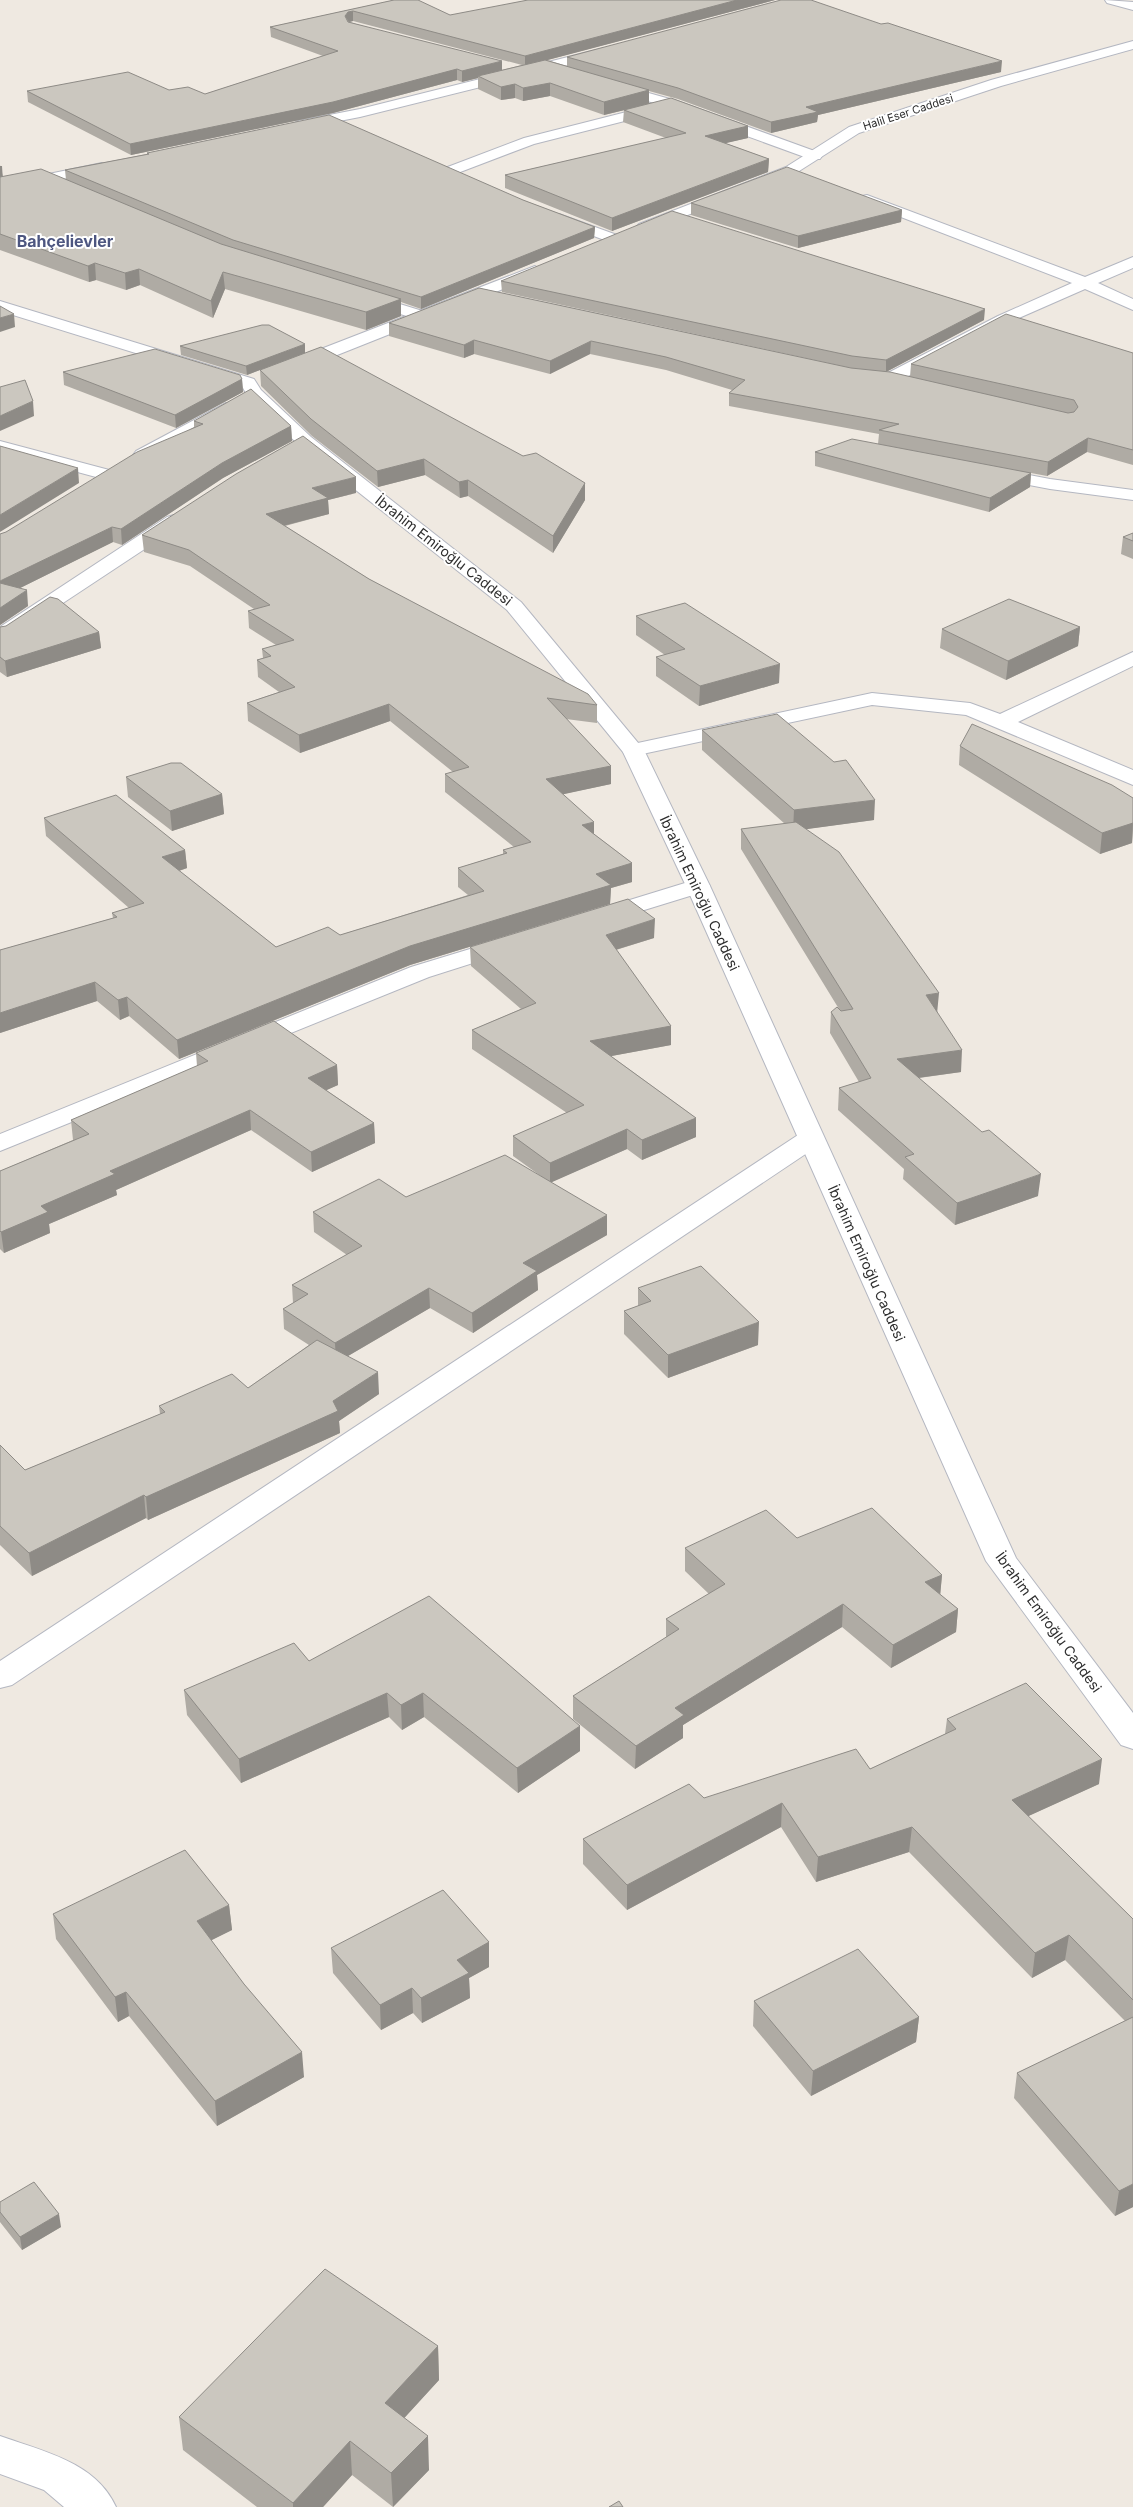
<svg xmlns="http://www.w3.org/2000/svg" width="1133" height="2507" viewBox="0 0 1133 2507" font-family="Inter,sans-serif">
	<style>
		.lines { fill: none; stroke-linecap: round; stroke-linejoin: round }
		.minor-casing { stroke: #b4b7c1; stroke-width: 2 }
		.tertiary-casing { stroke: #b4b7c1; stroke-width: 2 }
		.minor { fill: #fff; fill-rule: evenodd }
		.tertiary { fill: #fff; fill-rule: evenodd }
		.wall { fill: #afaba4; fill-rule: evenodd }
		.shaded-wall { fill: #8e8b86 }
		.building { fill: #cbc7bf; stroke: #8e8b86 }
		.labels { text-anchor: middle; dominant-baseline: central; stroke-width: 4; stroke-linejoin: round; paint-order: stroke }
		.far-street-label { font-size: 11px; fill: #2e2e2e; stroke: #fff }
		.street-label { font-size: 14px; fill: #2e2e2e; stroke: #fff }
		.far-district-label { font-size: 16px; font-weight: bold; fill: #4d5680; stroke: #fff }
	</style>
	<rect width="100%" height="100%" fill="#efe9e1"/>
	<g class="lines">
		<!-- minor casing -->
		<g class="minor-casing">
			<path id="minor" d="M1105,0L1133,2V10L1107,3Z
				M604,48L610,52L609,55L360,117L298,129L291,125L298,121L360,109Z
				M613,83L677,101L820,153L822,156L820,159H810L664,106V111L534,144L455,174L450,175L443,171L445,168L524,138L658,104L608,90L606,87L608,84Z
				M102,163L109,167L107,170L0,192V184Z
				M867,195L1085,277L1133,257V268L1098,283L1133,299V310L1085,289L1010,322L895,383L889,384L856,380L854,376L856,372L886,374L998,316L1072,283L862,202L860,199L862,196Z
				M559,214L617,235L620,238L612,243L607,241L554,221L552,218L554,215Z
				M364,293L429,313L431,316L423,321L358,301L356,298L358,295Z
				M226,403L232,404L235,408L232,412L148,459H136L133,455L136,451Z
				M0,441L113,471L116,475L113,479L107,480L0,451Z
				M993,468L1050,479L1133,490V500L1050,489L987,477L984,473L987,469Z
				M174,515L181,517L183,521L181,525L7,640L0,642V627L167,517Z
				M1133,652V666L1018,722L1133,770V785L966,715L872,705L633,756L625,755L622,750L625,745L633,744L872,693L970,703L1000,714Z
				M698,879L706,881L710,886L706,891L602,923L594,921L590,916L594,911Z
				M506,938L514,940L518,945L514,950L429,977L0,1151V1134L411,967Z
				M810,1131L819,1133L823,1139L819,1145L12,1685L0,1688V1661L801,1133Z
				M0,2436C42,2451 96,2462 116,2507H64L44,2490L0,2474Z"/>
		</g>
		<!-- tertiary casing -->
		<g class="tertiary-casing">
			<path id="tertiary" d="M1133,41V49L1001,86L859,133L796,173L649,230H639L636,227L639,224L786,167L849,127L991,80Z
				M535,266L543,271L541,274L302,369H290L288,365L290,361Z
				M0,301L254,379L261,390L311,437L521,602L644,750L710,886L1016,1558L1133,1713V1749L1121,1745L986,1561L686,886L623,752L507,610L299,445L248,397L242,386L0,311Z"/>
		</g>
		<!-- minor -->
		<use href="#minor" class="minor"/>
		<!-- tertiary -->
		<use href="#tertiary" class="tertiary"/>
	</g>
	<!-- wall -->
	<path class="wall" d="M394,0L450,15L647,0H775L547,60L567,66V57L1001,72L818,115L817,122L771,133L678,99L649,91V104L748,126V138L725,143L769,159L768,172L612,231L505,188V175L666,138L623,122L624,110L629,109L604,115L550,96L523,101L515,98L501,100L478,89V78L462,82L457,80L333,113L131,155L28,102L27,91L169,90L205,94L323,56L271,37L270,27ZM353,21L522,65L502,70L350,22Z
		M147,153L523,200L595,227L594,238L421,309L401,302V316L366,330L225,289L213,318L140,285L126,290L96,280L89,282L0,250V165L3,177L66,180L65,170L147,154Z
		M691,203L902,210L901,222L798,248L691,215Z
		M501,281L984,320L886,372L910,377L911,364L1133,353V465L1087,452L1047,476L1031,473L1030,487L989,512L815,466V452L878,444L879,434L729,406V393L732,390L666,370L590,354L550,374L474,354L464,358L389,336V323L479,288L851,368L502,292Z
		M180,346L305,353L523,456L585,483V500L553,553L468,496L460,498L425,475L378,487L312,436L261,386L260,370L305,353L247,375L181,355Z
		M63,372L242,379L243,392L176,428L64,385Z
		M194,421L291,426L292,441L223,478L122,545L113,542L20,588L28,606L0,625L6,532L194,427Z
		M356,493L328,500L329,514L285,526L369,579L597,705V723L566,719L611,766V784L563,794L594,834L632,863V882L611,888L610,904L410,965L179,1059L129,1016L120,1020L97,1001L0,1033V950L113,918L112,913L129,908L46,836L44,818L185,850L187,868L179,871L276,947L340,935L468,895L458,887V868L503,854V850L514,847L445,792V774L453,772L390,721L300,753L248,721L247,703L279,692L258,677L257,660L263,658L262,649L276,645L249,628L248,611L254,609L190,566L144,552L142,535Z
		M1133,533V559L1121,554L1123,537Z
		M636,616L779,683L699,706L656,676V657L665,655L636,635Z
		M0,627L99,632L101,648L7,677L0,672Z
		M1080,627L1078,646L1006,680L940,648L942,629Z
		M702,730L874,820L806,829L937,1011L961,1072L919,1078L1038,1196L955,1225L903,1179L904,1169L838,1110L839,1088L859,1082L830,1033L831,1012L839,1009L741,849V829L785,824L702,750Z
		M960,746L1133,798V830L1132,843L1100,854L959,765Z
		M126,777L222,794L224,814L172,831L128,797Z
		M654,938L616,950L671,1026V1045L611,1056L696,1118V1137L642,1160L627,1149L551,1182L607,1235L537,1275L538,1290L473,1333L430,1308L348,1356L379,1394L339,1421L340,1433L148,1520L146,1518L32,1576L0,1545V1445L25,1470L160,1414L159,1406L248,1388L309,1345L284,1329L283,1309L293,1303L292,1285L347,1255L314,1232L313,1212L406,1197L542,1177L513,1156V1136L567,1113L472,1049V1030L521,1009L471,966L470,947Z
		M196,1053L337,1065L338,1085L326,1090L374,1123L375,1143L312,1172L251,1130L116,1190L117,1195L49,1224L50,1233L4,1253L0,1249V1171L73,1140L71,1120L197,1066Z
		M638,1288L758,1345L668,1378L624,1334V1311L638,1306Z
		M685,1548L942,1575L940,1595L958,1609L956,1632L891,1668L842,1627L683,1725V1738L635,1769L573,1719V1696L666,1638V1619L709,1594L685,1571Z
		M309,1661L580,1726V1751L518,1793L424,1717L402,1730L389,1717L241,1783L187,1715L184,1690Z
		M947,1719L1099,1784L1028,1816L1133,1919V2207L1115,2216L1014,2098L1017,2073L1125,2021L1065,1960L1032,1978L909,1852L816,1882L781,1827L627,1910L583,1864V1839L704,1798L870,1769L945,1734Z
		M229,1905L232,1930L211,1940L304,2077L217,2126L129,2016L118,2022L56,1939L53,1914Z
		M489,1942V1967L469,1978L470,1998L422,2023L413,2013L381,2030L333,1973L331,1948Z
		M754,2001L919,2017L916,2042L811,2096L753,2026Z
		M0,2202L61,2227L22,2250L0,2222Z
		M438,2346L439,2380L404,2418L429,2470L393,2507L352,2475L323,2507H257L183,2450L179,2417Z"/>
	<!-- shaded-wall -->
	<path class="shaded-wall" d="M737,0H775L525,66V56Z
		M353,11V21L349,22L345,16L348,12Z
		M502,61V72L478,76V78L462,82V71Z
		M1002,61L1001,72L818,115L817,122L771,133V122L806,107Z
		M457,69V80L333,113L131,155L130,144Z
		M550,83V96L523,101V88Z
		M515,84V98L501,100V87Z
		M649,90V104L604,115V102Z
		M748,126V138L705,148V136Z
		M769,159L768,172L612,231V218Z
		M0,166H2L3,181L0,182Z
		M902,210L901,222L798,248V236Z
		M595,227L594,238L421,309V297Z
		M95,263L96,280L89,282L88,266Z
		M139,269L140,285L126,290L125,273Z
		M223,272L225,289L213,318L211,301Z
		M401,299V316L366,330V312Z
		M985,309L984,320L886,372V360Z
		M14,314L15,327L0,332V318Z
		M474,340V354L464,358V345Z
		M591,341L590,354L550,374V361Z
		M305,344V353L247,375L246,366Z
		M242,379L243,392L176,428L175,415Z
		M33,401L34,416L0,431V416Z
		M291,426L292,441L223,478L122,545L121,529L222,463Z
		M1088,438L1087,452L1047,476L1048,462Z
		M424,459L425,475L378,487L377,471Z
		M78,468L79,483L0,532V515Z
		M1031,473L1030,487L989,512L990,498Z
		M356,477V493L328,500L329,514L267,530L266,514L312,488Z
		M468,480V496L460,498L459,482Z
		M585,483V500L553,553V536Z
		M112,527L113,542L0,598V581Z
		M27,590L28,606L0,625V608Z
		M1080,627L1078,646L1006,680L1008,661Z
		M99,632L101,648L7,677L5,661Z
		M780,664L779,683L699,706L700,686Z
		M389,704L390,721L300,753L299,735Z
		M611,766V784L546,798V779Z
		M222,794L224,814L172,831L170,811Z
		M875,800L874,820L793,831L794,810Z
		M594,822V840L582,825Z
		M1133,823L1132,843L1100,854L1102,833Z
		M185,850L187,868L164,876L162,857Z
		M632,863V882L611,888L610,904L410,965L179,1059L177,1040L410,946L596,874Z
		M655,919L654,938L605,953L606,935Z
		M95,982L97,1001L0,1033V1013Z
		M939,993L937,1014L926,995Z
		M127,997L129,1016L120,1020L118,1000Z
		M671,1026V1045L590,1060V1041Z
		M962,1050L961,1072L895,1081L897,1059Z
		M337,1065L338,1085L309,1098L308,1078Z
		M250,1110L251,1130L116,1190L117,1195L49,1224L50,1233L4,1253L1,1232L41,1206L110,1171Z
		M696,1118V1137L642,1160V1140Z
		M374,1123L375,1143L312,1172L311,1152Z
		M627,1129V1149L550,1183V1163Z
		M1041,1174L1038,1196L955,1225L957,1203Z
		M607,1215V1235L537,1275L538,1290L473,1333L472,1313L523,1263Z
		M429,1288L430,1308L336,1363L335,1343Z
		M759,1322L758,1345L668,1378V1355Z
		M378,1372L379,1394L339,1421L340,1433L148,1520L146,1497L333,1401Z
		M144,1495L146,1518L32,1576L29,1553Z
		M942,1575L940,1597L925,1582Z
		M843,1604L842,1627L683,1725V1738L635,1769L636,1746L675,1708Z
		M958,1609L956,1632L891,1668L893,1645Z
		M387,1693L389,1717L241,1783L239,1759Z
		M423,1693L424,1717L402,1730L401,1705Z
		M580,1726V1751L518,1793L517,1768Z
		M1102,1759L1099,1784L1009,1825L1012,1800Z
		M782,1803L781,1827L627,1910V1885Z
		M912,1827L909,1852L816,1882L818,1857Z
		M229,1905L232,1930L200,1946L197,1921Z
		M1069,1935L1065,1960L1032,1978L1035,1953Z
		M489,1942V1967L469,1978L470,1998L422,2023L421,1998L457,1960Z
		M412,1988L413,2013L381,2030L380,2005Z
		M126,1992L129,2016L118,2022L115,1997Z
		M919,2017L916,2042L811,2096L813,2071Z
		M302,2052L304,2077L217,2126L215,2101Z
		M1133,2184V2207L1115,2216L1119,2191Z
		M59,2214L61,2227L22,2250L20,2237Z
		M438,2346L439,2380L387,2437L385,2403Z
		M428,2436L429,2470L393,2507L391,2473Z
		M350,2441L352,2475L323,2507H293V2503Z"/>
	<!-- building -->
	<path class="building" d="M394,0H418L450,15L528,0H737L525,56L353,11L348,12L345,16L348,22L502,61L462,71L457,69L333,102L130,144L27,91L128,72L169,90L188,87L205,94L338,51L270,27Z
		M781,0H811L881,24L888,23L1002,61L806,107L818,112L771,122L678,88L567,57Z
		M545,60L649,90L604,102L550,83L523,88L515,84L501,87L478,76Z
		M671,98L748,126L705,136L769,159L612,218L505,175L686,133L624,110Z
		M329,115L523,200L595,227L421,297L233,240L65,170L149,154L147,153Z
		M787,167L902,210L798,236L691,203Z
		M41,169L221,244L401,299L366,312L223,272L211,301L139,269L125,273L95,263L88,266L0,234V177Z
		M672,211L985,309L886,360L852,356L501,281Z
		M479,288L851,368L890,372L1068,413L1074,412L1078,407L1074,400L911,364L1006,314L1133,353V450L1088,438L1048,462L879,430L899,424L729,393L745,380L666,357L591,341L550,361L474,340L464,345L389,323Z
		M0,306L14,314L0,318Z
		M262,325H269L305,344L246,366L180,346Z
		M321,347L523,456L536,453L585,483L553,536L468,480L459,482L424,459L377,471L311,419L260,370Z
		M155,349L240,375L242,379L175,415L63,372Z
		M25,380L33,401L0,416V387Z
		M251,389L291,426L222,463L121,529L112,527L0,581V534L6,532L137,452L203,424L194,421Z
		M303,436L356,477L312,488L328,498L266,514L369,579L588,694L597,705L547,698L611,766L546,779L594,822L582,825L632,863L596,874L611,885L410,946L177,1040L127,997L118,1000L95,982L0,1013V950L117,917L112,913L144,903L44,818L116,795L185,850L162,857L276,947L328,927L340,935L484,891L458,868L507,853L503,850L531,842L445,774L469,767L389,704L299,735L247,703L295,687L257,660L271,656L262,649L294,640L248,611L270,605L189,550L142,535L236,474Z
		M852,439L1031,473L990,498L815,452Z
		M0,446L78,468L0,515Z
		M1133,533V541L1123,537Z
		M0,583L27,590L0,608Z
		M50,597L58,599L99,632L5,661L0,657V627L6,626Z
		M1009,599L1080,627L1008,661L942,629Z
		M685,603L780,664L700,686L656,657L685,649L636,616Z
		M777,714L834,762L846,760L875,800L794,810L702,730Z
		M972,724L1112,785L1133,798V823L1102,833L960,746Z
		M171,763H181L222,794L170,811L126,777Z
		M796,822L839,852L939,993L926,995L962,1050L897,1059L982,1132L989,1130L1041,1174L957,1203L905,1157L914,1154L839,1088L871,1078L831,1012L837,1007L841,1011L853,1009L741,829Z
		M628,899L655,919L606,935L671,1026L590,1041L696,1118L642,1140L627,1129L550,1163L513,1136L584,1105L472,1030L536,1003L470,947Z
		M274,1021L337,1065L308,1078L374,1123L311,1152L250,1110L110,1171L115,1174L41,1206L48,1212L1,1232L0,1231V1171L89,1134L71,1120L208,1061L196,1053Z
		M505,1155L607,1215L523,1263L537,1271L472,1313L429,1288L335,1343L283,1309L308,1294L292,1285L362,1246L313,1212L379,1179L406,1197Z
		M701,1266L759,1322L668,1355L624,1311L651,1301L638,1288Z
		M317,1340L378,1372L333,1401L338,1411L146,1497L144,1495L29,1553L0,1526V1445L25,1470L165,1412L159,1406L232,1374L248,1388Z
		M872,1508L942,1575L925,1582L958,1609L893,1645L843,1604L675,1708L684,1715L636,1746L573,1696L679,1629L666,1619L725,1584L685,1548L766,1510L797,1538Z
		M429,1596L580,1726L517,1768L423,1693L401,1705L387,1693L239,1759L184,1690L294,1643L309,1661Z
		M1026,1683L1102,1759L1012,1800L1133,1919V2000L1069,1935L1035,1953L912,1827L818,1857L782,1803L627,1885L583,1839L689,1784L704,1798L856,1749L870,1769L956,1729L947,1719Z
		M185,1850L229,1905L197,1921L244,1984L302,2052L215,2101L126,1992L115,1997L53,1914Z
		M443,1890L489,1942L457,1960L469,1973L421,1998L412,1988L380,2005L331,1948Z
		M858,1949L919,2017L813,2071L754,2001Z
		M1133,2017V2184L1119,2191L1017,2073Z
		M34,2182L59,2214L20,2237L0,2212V2202Z
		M325,2269L438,2346L385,2403L428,2436L391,2473L350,2441L293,2503L179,2417Z
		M619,2501L623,2507H609Z"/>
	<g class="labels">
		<!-- far-street labels -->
		<g class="far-street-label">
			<text transform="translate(908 112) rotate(-18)">Halil Eser Caddesi</text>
		</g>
		<!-- street labels -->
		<g class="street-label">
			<text transform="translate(444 550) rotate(38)">İbrahim Emiroğlu Caddesi</text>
			<text transform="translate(700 893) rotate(65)">İbrahim Emiroğlu Caddesi</text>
			<text transform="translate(867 1263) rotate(66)">İbrahim Emiroğlu Caddesi</text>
			<text transform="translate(1049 1622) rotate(54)">İbrahim Emiroğlu Caddesi</text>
		</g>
		<!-- far-district labels -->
		<g class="far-district-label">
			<text x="65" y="241">Bahçelievler</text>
		</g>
	</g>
</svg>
